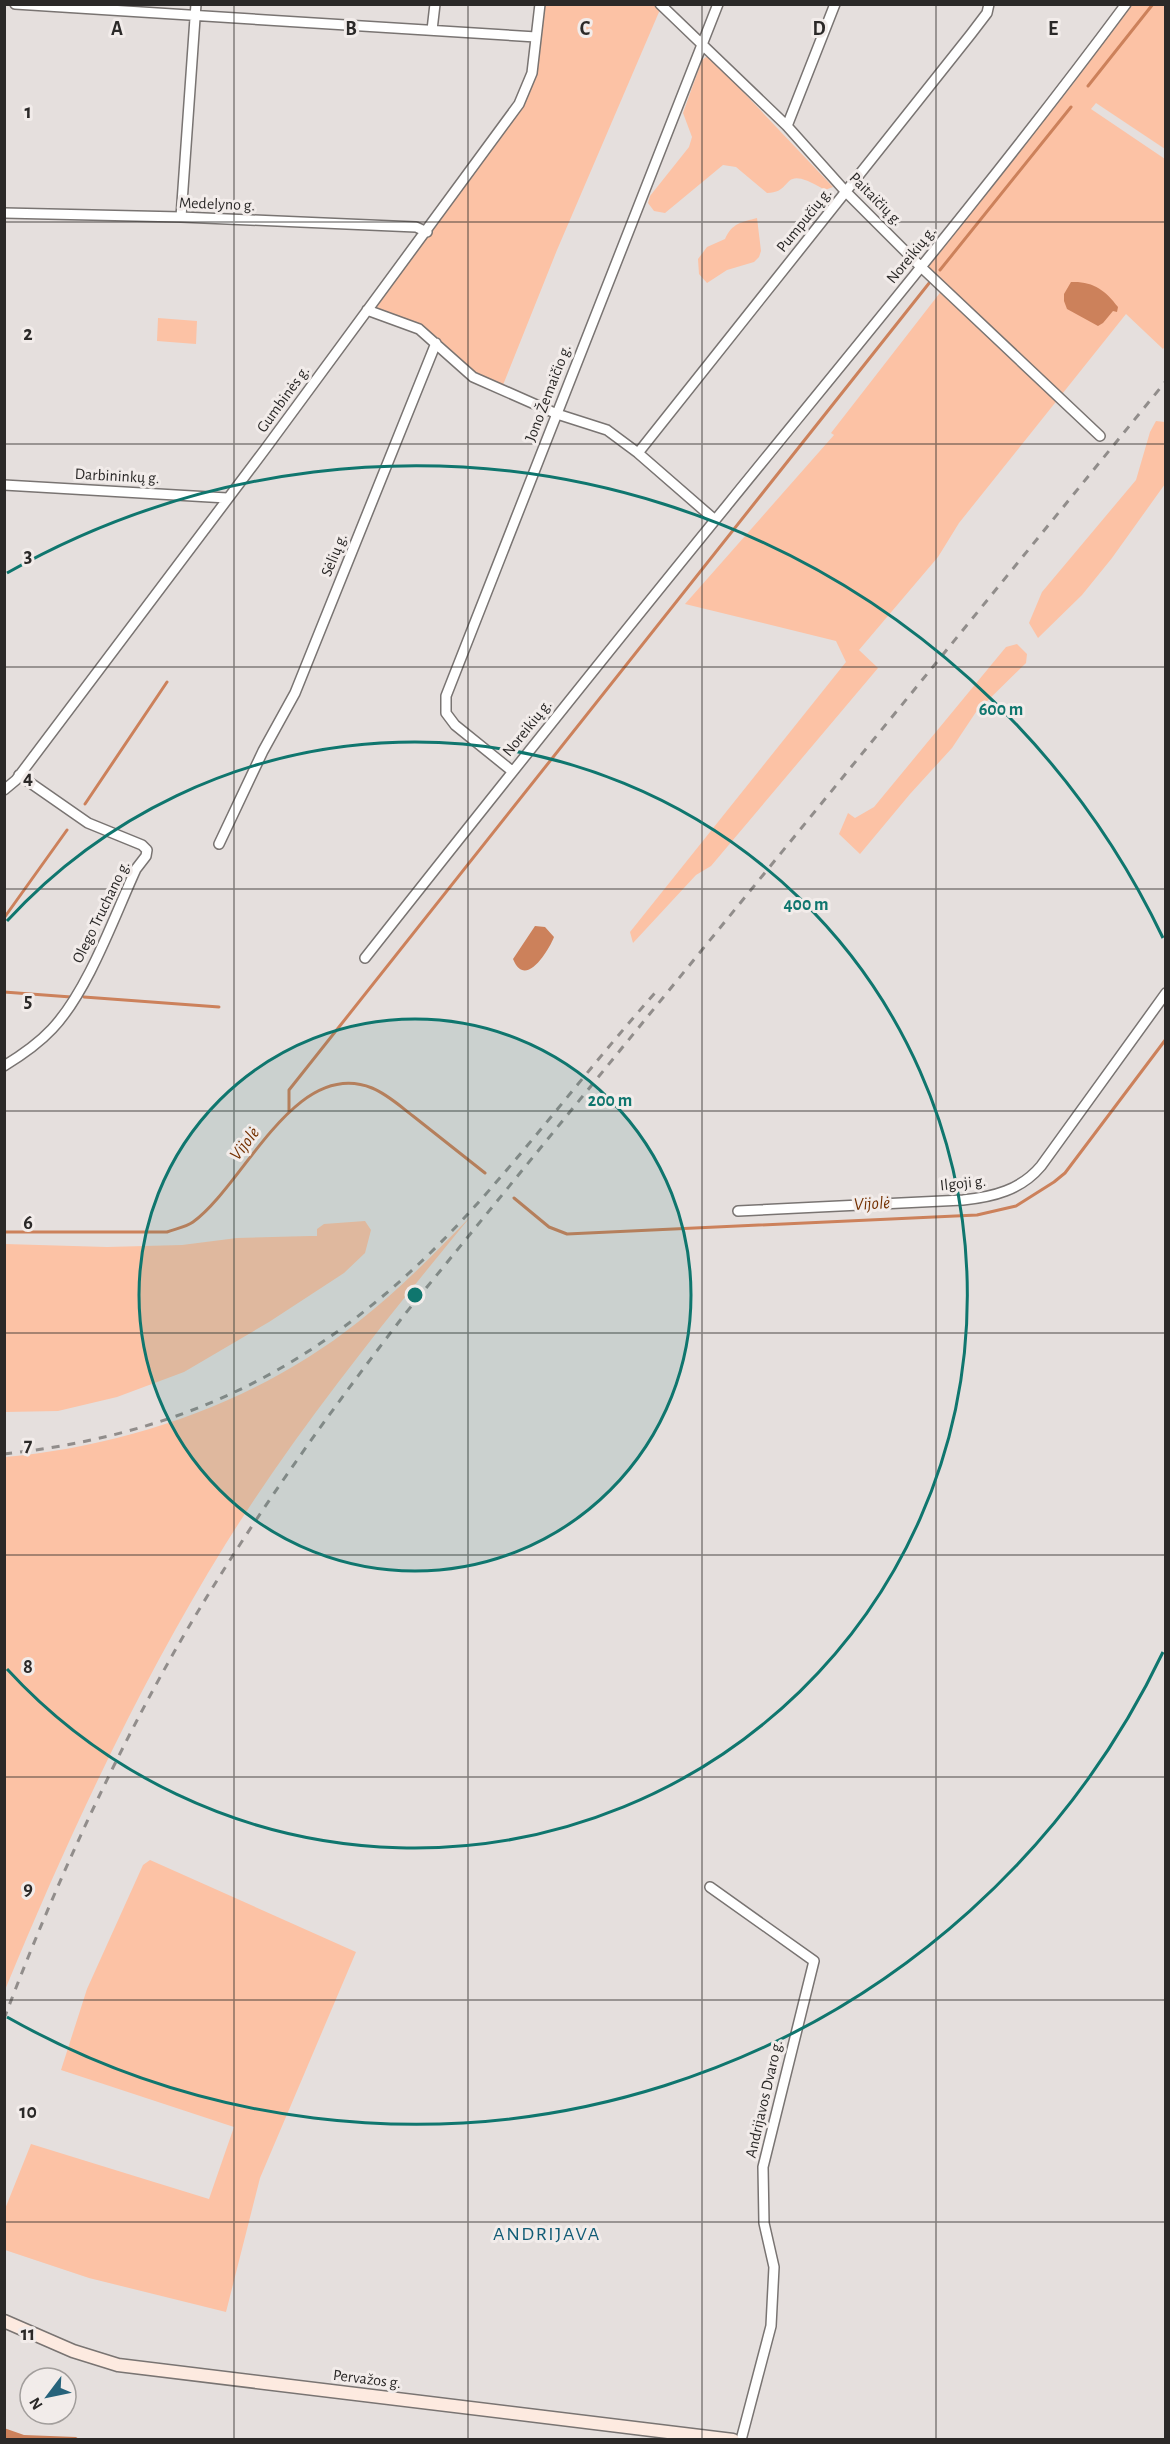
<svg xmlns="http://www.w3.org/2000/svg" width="1170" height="2444" viewBox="0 0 1170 2444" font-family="'Alegreya Sans',sans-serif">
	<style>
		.green { fill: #fcc2a5 }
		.water { fill: #cc815b }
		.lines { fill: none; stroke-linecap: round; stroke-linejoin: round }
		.stream { stroke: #cc815b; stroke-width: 3 }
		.minor-casing { stroke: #797472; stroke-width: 12 }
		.secondary-casing { stroke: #797472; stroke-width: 15 }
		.minor { stroke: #fff; stroke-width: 9 }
		.secondary { stroke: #fdeae0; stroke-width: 12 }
		.rail { stroke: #918d8b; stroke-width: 3; stroke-dasharray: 8 8; stroke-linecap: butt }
		.grid { fill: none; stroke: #2b2928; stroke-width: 1.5; stroke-opacity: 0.55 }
		.ring { fill: none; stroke: #0f766e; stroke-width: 3 }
		.labels { text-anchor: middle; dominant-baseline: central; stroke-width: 6; stroke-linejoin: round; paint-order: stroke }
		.street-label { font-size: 16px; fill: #2b2928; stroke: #f2ecea }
		.water-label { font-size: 18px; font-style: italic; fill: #743000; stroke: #f2ecea }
		.quarter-label { font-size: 20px; letter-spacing: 1.5px; fill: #115c76; stroke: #f2ecea }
		.grid-label { font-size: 20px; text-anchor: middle; font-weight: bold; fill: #2b2928; stroke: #f2ecea; stroke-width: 6; stroke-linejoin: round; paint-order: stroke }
		.centre { fill: #0f766e; stroke: #f2ecea; stroke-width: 3 }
		.ring-label { font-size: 18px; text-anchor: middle; font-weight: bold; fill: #0f766e; stroke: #f2ecea; stroke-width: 6; stroke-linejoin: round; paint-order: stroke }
	</style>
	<rect width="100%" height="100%" fill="#e5dfdd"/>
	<!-- green -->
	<path class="green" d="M540,5H662L557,250L501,390L473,377L419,329L367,310L525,95Z
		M1129,5H1165V149L1096,103L1091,109L1165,159V346L1163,349L1126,314L959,523L938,557L859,650L878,668L711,866L696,875L633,943L630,932L846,662L836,641L685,604L834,435L831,433L946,285L927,267L1073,84Z
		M706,57H710L833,187L825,190C778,162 796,193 767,193L736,167L723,165L665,213L654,211L648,203L650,196L689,147L692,137L683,113L702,60Z
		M757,218L761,251L759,257L754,262L727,270L707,283L699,274L698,259L707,247L725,239C732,223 742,222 757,218Z
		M158,318L197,321L196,344L157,341Z
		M1156,421L1165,422V484L1112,558L1082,595L1038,638L1029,623L1042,592L1136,480L1150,432Z
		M1017,644L1027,654L1026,663L976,712L952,748L910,794L860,854L839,834L848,813L855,818L874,807L1006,647Z
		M471,1216C384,1322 298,1428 225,1545C138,1686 68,1837 5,1990V1457C129,1446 259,1401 358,1322C399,1290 435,1253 471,1216Z
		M365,1221L371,1230L365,1253L344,1273L269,1322L184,1372L117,1397L58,1411L5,1412V1244L107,1247L182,1245L237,1238L310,1236H317V1229L324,1224Z
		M150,1860L356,1952L260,2178L226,2312L89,2278L5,2250V2209L31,2144L209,2199L234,2127L61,2070L87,1989L143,1865Z"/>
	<!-- water -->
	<path class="water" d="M1071,282C1093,281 1105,290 1118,307L1117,312L1113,311L1103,323L1098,326L1067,309L1064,301V294Z
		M535,926L545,927L554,937C548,952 525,989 513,959Z
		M4,2428L24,2435L76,2437L79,2439H5Z"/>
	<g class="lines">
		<!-- stream -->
		<path class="stream" d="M1088,86L1153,4
			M940,270L1071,107
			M85,804L167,682
			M4,918L67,830
			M4,992L71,997
			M84,997L219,1007
			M289,1111V1090L930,282
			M514,1198L549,1227L567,1234L977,1215L1016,1206L1054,1182L1065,1173L1166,1039
			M4,1232H167C175,1229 186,1227 193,1222C244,1185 295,1057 372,1088C387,1094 400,1106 413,1116C437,1135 461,1154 485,1173"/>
		<!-- minor casing -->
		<g class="minor-casing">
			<path id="minor" d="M15,4L536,37
				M660,4L787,126L846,192L921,267L1100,436
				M432,30L435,4
				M787,126L835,4
				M4,213L181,217L416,227L427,232
				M181,217L196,4
				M367,310L419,329L473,377L557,414L607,430L638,453L715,520
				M638,453L971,34L987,13L989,4
				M4,485L227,498
				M512,771L455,725L446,713V696L718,4
				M4,790L16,780L266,448L519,104L532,73L540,4
				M219,844L263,751L295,693L436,343
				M365,958C485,806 606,654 729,503C863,338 999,175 1126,4
				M4,1066C22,1055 38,1044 52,1029C88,991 114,917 136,869L146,856L147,850L142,845L88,823L19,775
				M738,1211L963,1200C993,1197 1021,1190 1041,1166L1166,993
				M710,1887L814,1961L763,2167L764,2223L774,2267L771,2326L741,2440"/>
		</g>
		<!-- secondary casing -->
		<g class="secondary-casing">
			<path id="secondary" d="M4,2321L73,2351L118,2365L733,2440"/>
		</g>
		<!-- minor -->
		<use href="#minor" class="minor"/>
		<!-- secondary -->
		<use href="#secondary" class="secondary"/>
		<!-- rail -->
		<path class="rail" d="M4,1454C214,1431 355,1345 492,1187C547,1124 599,1056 655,993
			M4,2019C50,1897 109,1767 173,1654C241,1535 321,1423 405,1314L1166,381"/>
	</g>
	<!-- grid -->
	<path class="grid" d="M234,4V2440M468,4V2440M702,4V2440M936,4V2440M4,222H1166M4,444H1166M4,667H1166M4,889H1166M4,1111H1166M4,1333H1166M4,1555H1166M4,1777H1166M4,2000H1166M4,2222H1166"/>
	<!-- distance rings -->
	<circle cx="415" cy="1295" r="276" fill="#0f766e" fill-opacity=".12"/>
	<g class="ring">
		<circle cx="415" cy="1295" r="276"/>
		<path d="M7 921A553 553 0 1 1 7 1669"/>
		<path d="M1163 1652A829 829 0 0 1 7 2017M7 573A829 829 0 0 1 1163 938"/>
	</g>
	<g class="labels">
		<!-- street labels -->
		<g class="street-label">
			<text transform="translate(876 199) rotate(45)">Paitaičių g.</text>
			<text transform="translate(217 204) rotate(2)">Medelyno g.</text>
			<text transform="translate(804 220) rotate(-51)">Pumpučių g.</text>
			<text transform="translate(911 255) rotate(-51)">Noreikių g.</text>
			<text transform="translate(548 393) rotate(-69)">Jono Žemaičio g.</text>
			<text transform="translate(283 399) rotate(-54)">Gumbinės g.</text>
			<text transform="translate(117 476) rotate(3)">Darbininkų g.</text>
			<text transform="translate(334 555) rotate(-68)">Sėlių g.</text>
			<text transform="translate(527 728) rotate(-51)">Noreikių g.</text>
			<text transform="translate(101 912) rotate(-64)">Olego Truchano g.</text>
			<text transform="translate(963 1183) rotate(-6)">Ilgoji g.</text>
			<text transform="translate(764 2099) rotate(-77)">Andrijavos Dvaro g.</text>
			<text transform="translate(367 2379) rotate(7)">Pervažos g.</text>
		</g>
		<!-- water labels -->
		<g class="water-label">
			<text transform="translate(245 1144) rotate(-52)">Vijolė</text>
			<text transform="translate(872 1204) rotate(-3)">Vijolė</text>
		</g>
		<!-- quarter labels -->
		<g class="quarter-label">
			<text x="547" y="2234">ANDRIJAVA</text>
		</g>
	</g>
	<g class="grid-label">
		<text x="117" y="35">A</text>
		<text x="351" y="35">B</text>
		<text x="585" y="35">C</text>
		<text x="819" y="35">D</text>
		<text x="1053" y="35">E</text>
		<text x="28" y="118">1</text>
		<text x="28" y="340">2</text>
		<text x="28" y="562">3</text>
		<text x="28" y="784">4</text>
		<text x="28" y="1007">5</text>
		<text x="28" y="1229">6</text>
		<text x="28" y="1451">7</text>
		<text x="28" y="1673">8</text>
		<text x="28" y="1895">9</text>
		<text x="28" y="2118">10</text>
		<text x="28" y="2340">11</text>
	</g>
	<circle cx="415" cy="1295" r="9" class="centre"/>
	<g class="ring-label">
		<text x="1001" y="715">600 m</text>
		<text x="806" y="910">400 m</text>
		<text x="610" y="1106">200 m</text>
	</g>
	<!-- border -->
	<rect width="1170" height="2444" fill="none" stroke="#2b2928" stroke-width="12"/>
	<!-- north arrow -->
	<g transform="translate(48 2396) rotate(238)"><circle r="28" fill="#f2ecea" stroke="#a29e9c" stroke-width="1.5"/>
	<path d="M0-4.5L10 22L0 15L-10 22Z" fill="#27637b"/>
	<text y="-9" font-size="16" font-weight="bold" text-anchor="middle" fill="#2b2928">N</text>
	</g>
</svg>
